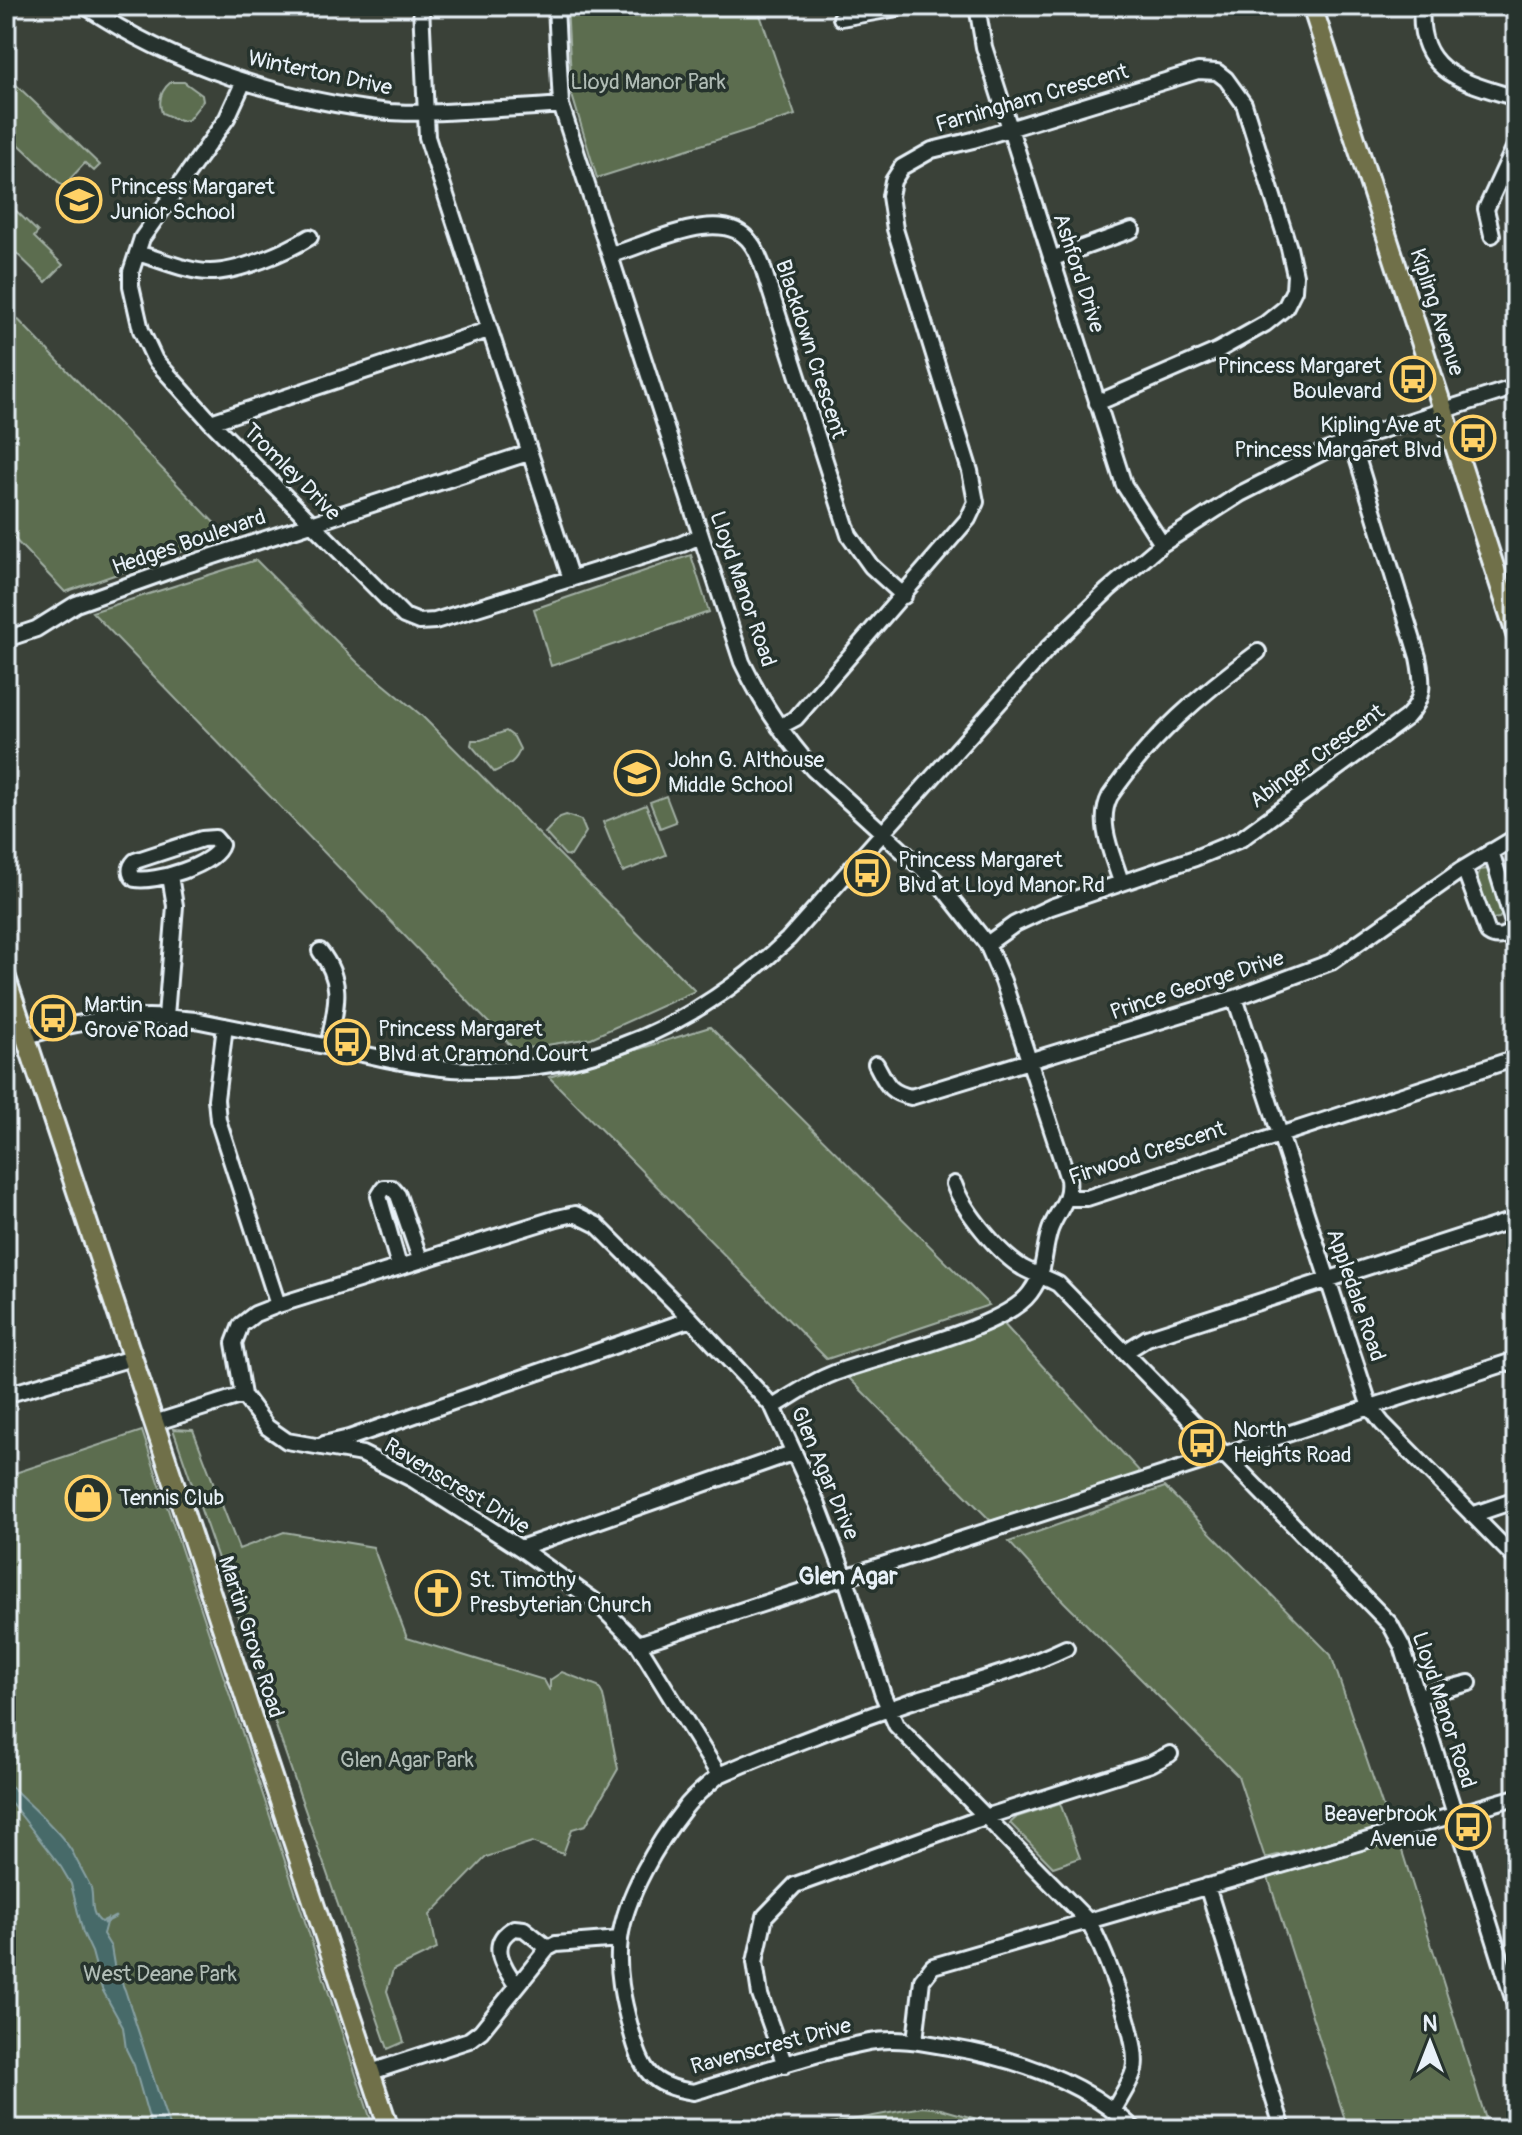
<svg xmlns="http://www.w3.org/2000/svg" width="1522" height="2135" viewBox="0 0 1522 2135" font-family="Pangolin,sans-serif">
	<style>
		.green { fill: #5b6d50; stroke: #a2afa4; stroke-width: 2 }
		.water { fill: #466a69; stroke: #87a0a2; stroke-width: 2 }
		.lines { fill: none; stroke-linecap: round; stroke-linejoin: round }
		.stream { stroke: #87a0a2; stroke-width: 3 }
		.minor-casing { stroke: #e8f1f8; stroke-width: 20 }
		.major-casing { stroke: #e8f1f8; stroke-width: 24 }
		.minor { stroke: #26332d; stroke-width: 14 }
		.major { stroke: #70704a; stroke-width: 18 }
		.labels { text-anchor: middle; dominant-baseline: central; stroke-width: 7; stroke-linejoin: round; paint-order: stroke }
		.street-label { font-size: 22px; fill: #e8f1f8; stroke: #26332d }
		.park-label { font-size: 22px; fill: #b0bcb5; stroke: #26332d }
		.poi-label { font-size: 22px; fill: #e8f1f8; stroke: #26332d; text-anchor: start }
		.neighbourhood-label { font-size: 24px; font-weight: bold; fill: #e8f1f8; stroke: #26332d }
	</style>
	<rect width="100%" height="100%" fill="#3a4138"/>
	<filter id="ink" filterUnits="userSpaceOnUse"><feTurbulence type="fractalNoise" baseFrequency=".0125" numOctaves="2"/><feDisplacementMap in="SourceGraphic" scale="16" xChannelSelector="R" yChannelSelector="G"/><feConvolveMatrix kernelMatrix="1 2 1 2 8 2 1 2 1" color-interpolation-filters="sRGB"/></filter>
	<g filter="url(#ink)">
		<!-- green -->
		<path class="green" d="M567,6H757L795,115L597,178L572,95Z
			M9,78L100,165L94,171L85,163L70,179L79,188L72,195L6,132V81Z
			M171,82H184L202,95L203,101L188,120L180,121L162,113C158,101 161,90 171,82Z
			M6,201L38,232L34,237L63,265L46,282L6,243Z
			M6,307L227,536L65,592L6,530Z
			M691,555L709,612L551,666L534,609Z
			M256,560L358,663L421,715L695,991L591,1038L515,1050L92,612Z
			M506,731L514,737L520,749C516,763 506,766 494,772L471,745L472,740H481Z
			M666,796L676,822L660,828L650,802Z
			M646,805L666,855L623,872L603,822Z
			M566,815L581,820L586,832L571,856L565,855L545,833L560,817Z
			M1487,869L1491,874L1503,913L1499,918L1492,919C1484,908 1473,882 1480,870Z
			M710,1027L989,1305L827,1359L549,1077Z
			M1002,1322L1012,1333L1142,1474L994,1524L845,1374L982,1332Z
			M173,1429L193,1430L239,1549L284,1532L373,1547L407,1638L544,1680L550,1691V1680L562,1672L598,1686L603,1695L618,1769L586,1825L572,1829L563,1854L532,1842L486,1857L430,1915L437,1949L393,1970L387,1991L404,2042L388,2049Z
			M142,1431L374,2129H6V1476Z
			M1165,1487L1331,1655L1390,1828L1265,1858L1238,1776L1064,1602L1009,1542Z
			M1060,1803L1080,1858L1053,1867L1010,1823L1017,1817Z
			M1398,1838L1489,2129H1348L1266,1871Z
			M922,2107L941,2109L1013,2129H803Z"/>
		<!-- water -->
		<path class="water" d="M6,1781C23,1799 64,1834 74,1855C76,1860 91,1886 91,1888C94,1900 89,1913 101,1922L107,1919L103,1934L111,1947L114,1965L125,1990L170,2129H152L134,2065L126,2049L123,2027L102,1989L92,1952L83,1933L71,1884L61,1867L6,1796Z"/>
		<g class="lines">
			<!-- stream -->
			<path class="stream" d="M104,1923L115,1917"/>
			<!-- minor casing -->
			<g class="minor-casing">
				<path id="minor" d="M85,6C174,66 283,100 390,112C414,114 439,112 463,111C496,109 529,108 561,105
					M421,6L427,137L571,579
					M556,6L561,105L742,662C761,702 784,737 813,769L942,887L987,944L1003,981L1068,1179C1071,1201 1057,1210 1050,1230C1042,1254 1047,1270 1030,1293C1003,1330 878,1356 832,1374C811,1382 792,1396 773,1407
					M977,6L984,47L1124,485L1162,544
					M1422,6C1416,73 1464,82 1516,98
					M841,18L909,6
					M244,81L227,118L142,238L131,272V286L141,330L155,360L211,422L404,616L419,622L435,621L682,544L700,536
					M1492,235L1486,209L1516,144
					M137,253C160,259 187,272 210,272C239,272 286,252 310,237
					M610,255C646,246 723,203 751,243C756,249 759,258 762,265L849,535L871,566L904,596
					M1051,259L1132,230
					M211,422L488,330
					M6,639L36,629L76,604L180,567L528,453
					M779,727L796,718L968,519L976,502L970,471L895,229L890,196L893,181L902,167L932,150L973,140L1198,71L1217,72L1226,79L1244,104L1289,248L1295,275L1294,290L1285,308L1265,324L1217,351L1097,403
					M215,838L221,845C215,865 154,883 135,879C129,874 129,867 135,861L202,839Z
					M1464,868L1488,933C1498,940 1508,936 1514,926L1491,851
					M1121,882C1113,855 1096,823 1110,796C1149,738 1203,692 1258,652
					M987,944L1015,924L1051,907L1195,858L1241,839L1407,717C1425,698 1423,682 1418,657L1352,441
					M320,951C346,984 335,1009 328,1047
					M1235,998L1370,1407L1382,1423L1516,1559
					M166,1016L175,906L170,876
					M225,1026L216,1099L218,1120L278,1305
					M26,1036C83,1020 136,1012 195,1020C245,1030 295,1040 344,1050C380,1058 416,1066 452,1069C583,1078 695,1027 788,939L1049,647L1108,590L1162,544L1240,494L1323,452L1376,432L1516,387
					M876,1064C887,1084 888,1092 911,1097L1235,998L1331,962L1461,870L1516,837
					M954,1184C963,1210 999,1254 1023,1268C1034,1274 1047,1278 1058,1284L1390,1624L1402,1646L1516,2008
					M1068,1198H1087L1516,1058
					M399,1266L379,1196L384,1188H392L398,1195L420,1259
					M1125,1352L1147,1338L1516,1219
					M6,1395L132,1358
					M154,1423L243,1395
					M324,1444L349,1438L691,1319
					M1472,1515L1516,1500
					M520,1548L792,1453
					M638,1644L1516,1360
					M1418,1696L1469,1683
					M719,1775C781,1748 845,1724 909,1702C961,1685 1016,1672 1066,1648
					M1207,1886L1283,2129
					M517,1986C503,1967 487,1943 514,1928L524,1929L548,1948
					M915,2041L922,1980L933,1966L1516,1797
					M785,2065L760,1995L755,1962L765,1916L795,1885L976,1820L1151,1764L1170,1754
					M371,2072L469,2040L481,2031L548,1948L556,1944L620,1939
					M1114,2110C1120,2098 1130,2084 1134,2070C1141,2042 1104,1950 1089,1922L896,1725L883,1695L846,1579L817,1503L773,1407L691,1319L597,1225L575,1214L557,1218L278,1305L255,1314L241,1325L234,1343L243,1395L267,1427L287,1441L362,1454L414,1480L520,1548L597,1603L638,1644L719,1775C707,1786 693,1796 684,1809C658,1842 625,1897 620,1939C616,1970 623,2001 631,2030C642,2071 650,2086 694,2092C751,2075 810,2054 869,2042C895,2037 922,2042 948,2047C1015,2058 1084,2080 1134,2129"/>
			</g>
			<!-- major casing -->
			<g class="major-casing">
				<path id="major" d="M1312,6L1516,634
					M6,978L389,2129"/>
			</g>
			<!-- minor -->
			<use href="#minor" class="minor"/>
			<!-- major -->
			<use href="#major" class="major"/>
		</g>
	</g>
	<!-- icons -->
	<defs>
		<g id="school-ring" transform="scale(2.3)"><circle r="9.5" fill="#26332d" stroke="#ffd166" stroke-width="1.5"/><path d="M0-5L7-2L0 1L-7-2ZM-4 1L0 2.5L4 1V4Q0 6-4 4Z" fill="#ffd166"/></g>
		<g id="bus-ring" transform="scale(2.3)"><circle r="9.5" fill="#26332d" stroke="#ffd166" stroke-width="1.5"/><path d="M-5-6H5V4H4V6H2V4H-2V6H-4V4H-5ZM-3.5-4V0h7V-4ZM-3.5 1.2v1.5H-2V1.2ZM2 1.2v1.5H3.5V1.2Z" fill="#ffd166"/></g>
		<g id="shop-ring" transform="scale(2.3)"><circle r="9.5" fill="#26332d" stroke="#ffd166" stroke-width="1.5"/><path d="M-5-2.5h2.3a2.7 3.5 0 0 1 5.4 0H5L5.5 6h-11ZM-1.5-2.5h3a1.5 2.3 0 0 0-3 0Z" fill="#ffd166"/></g>
		<g id="church-ring" transform="scale(2.3)"><circle r="9.5" fill="#26332d" stroke="#ffd166" stroke-width="1.5"/><path d="M-1.2-6h2.4v3.5h3.3v2.4h-3.3V6h-2.4V-.1h-3.3v-2.4h3.3Z" fill="#ffd166"/></g>
	</defs>
	<g fill-rule="evenodd">
		<use href="#school-ring" x="79" y="200"/>
		<use href="#bus-ring" x="1413" y="379"/>
		<use href="#bus-ring" x="1473" y="438"/>
		<use href="#school-ring" x="637" y="773"/>
		<use href="#bus-ring" x="867" y="873"/>
		<use href="#bus-ring" x="53" y="1018"/>
		<use href="#bus-ring" x="347" y="1042"/>
		<use href="#bus-ring" x="1202" y="1443"/>
		<use href="#shop-ring" x="88" y="1498"/>
		<use href="#church-ring" x="438" y="1593"/>
		<use href="#bus-ring" x="1468" y="1827"/>
	</g>
	<g class="labels">
		<!-- street labels -->
		<g class="street-label">
			<text transform="translate(320 73) rotate(12)">Winterton Drive</text>
			<text transform="translate(1032 98) rotate(-16)">Farningham Crescent</text>
			<text transform="translate(1079 273) rotate(72)">Ashford Drive</text>
			<text transform="translate(1437 312) rotate(72)">Kipling Avenue</text>
			<text transform="translate(811 349) rotate(72)">Blackdown Crescent</text>
			<text transform="translate(292 472) rotate(45)">Tromley Drive</text>
			<text transform="translate(189 542) rotate(-19)">Hedges Boulevard</text>
			<text transform="translate(743 589) rotate(71)">Lloyd Manor Road</text>
			<text transform="translate(1317 756) rotate(-36)">Abinger Crescent</text>
			<text transform="translate(1197 985) rotate(-18)">Prince George Drive</text>
			<text transform="translate(1147 1153) rotate(-18)">Firwood Crescent</text>
			<text transform="translate(1356 1295) rotate(71)">Appledale Road</text>
			<text transform="translate(825 1473) rotate(67)">Glen Agar Drive</text>
			<text transform="translate(457 1486) rotate(31)">Ravenscrest Drive</text>
			<text transform="translate(251 1637) rotate(72)">Martin Grove Road</text>
			<text transform="translate(1444 1710) rotate(72)">Lloyd Manor Road</text>
			<text transform="translate(771 2046) rotate(-15)">Ravenscrest Drive</text>
		</g>
		<!-- park labels -->
		<g class="park-label">
			<text x="648" y="82">Lloyd Manor Park</text>
			<text x="407" y="1760">Glen Agar Park</text>
			<text x="160" y="1974">West Deane Park</text>
		</g>
		<!-- poi labels -->
		<g class="poi-label">
			<text x="110" y="187">Princess Margaret<tspan x="110" dy="25">Junior School</tspan></text>
			<text x="1382" y="366" text-anchor="end">Princess Margaret<tspan x="1382" dy="25">Boulevard</tspan></text>
			<text x="1442" y="425" text-anchor="end">Kipling Ave at<tspan x="1442" dy="25">Princess Margaret Blvd</tspan></text>
			<text x="668" y="760">John G. Althouse<tspan x="668" dy="25">Middle School</tspan></text>
			<text x="898" y="860">Princess Margaret<tspan x="898" dy="25">Blvd at Lloyd Manor Rd</tspan></text>
			<text x="84" y="1005">Martin<tspan x="84" dy="25">Grove Road</tspan></text>
			<text x="378" y="1029">Princess Margaret<tspan x="378" dy="25">Blvd at Cramond Court</tspan></text>
			<text x="1233" y="1430">North<tspan x="1233" dy="25">Heights Road</tspan></text>
			<text x="119" y="1498">Tennis Club</text>
			<text x="469" y="1580">St. Timothy<tspan x="469" dy="25">Presbyterian Church</tspan></text>
			<text x="1437" y="1814" text-anchor="end">Beaverbrook<tspan x="1437" dy="25">Avenue</tspan></text>
		</g>
		<!-- neighbourhood labels -->
		<g class="neighbourhood-label">
			<text x="848" y="1576">Glen Agar</text>
		</g>
	</g>
	<!-- margin -->
	<rect width="1522" height="2135" fill="none" stroke="#26332d" stroke-width="32"/>
	<rect x="16" y="16" width="1490" height="2103" fill="none" stroke="#e8f1f8" stroke-width="3" filter="url(#ink)"/>
	<!-- north arrow -->
	<g transform="translate(1430 2043)" stroke="#26332d" stroke-width="6" paint-order="stroke">
	<path d="M0-6L14 30L0 20L-14 30Z" fill="#e8f1f8"/>
	<text y="-12" font-size="22" font-weight="bold" text-anchor="middle" fill="#e8f1f8">N</text>
	</g>
</svg>
